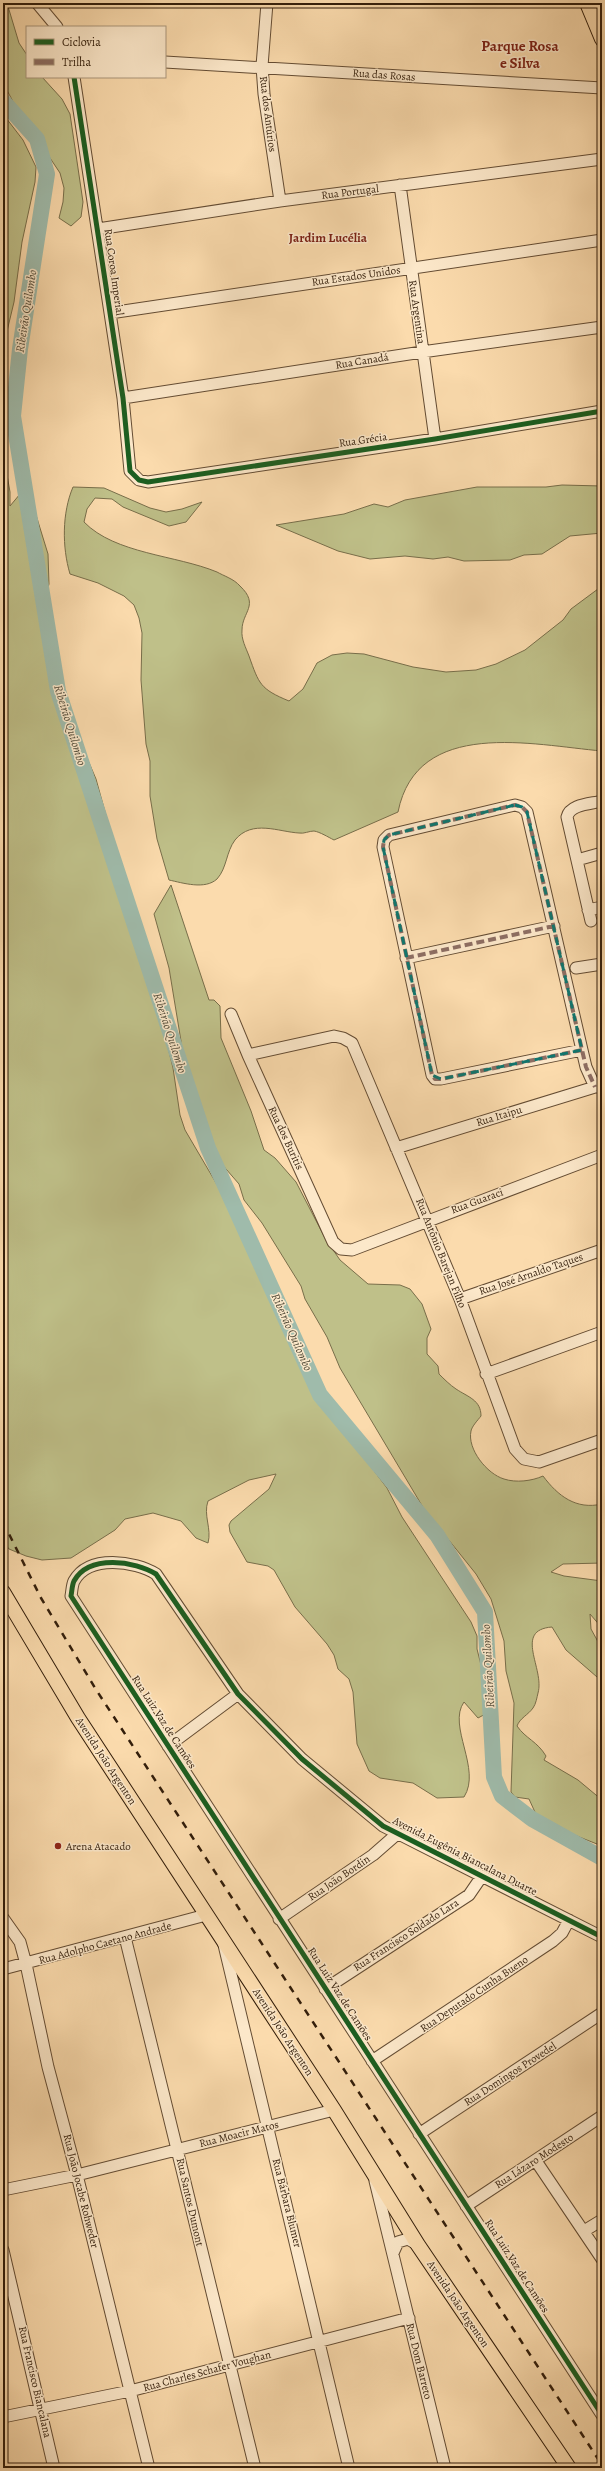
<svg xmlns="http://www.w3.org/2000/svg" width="605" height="2471" viewBox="0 0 605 2471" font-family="Alegreya,serif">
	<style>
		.green { fill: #bfc089; stroke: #786e4a }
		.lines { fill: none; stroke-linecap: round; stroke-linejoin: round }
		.river { stroke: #9fbbab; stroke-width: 16 }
		.minor-casing { stroke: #644c33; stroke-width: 13 }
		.major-casing { stroke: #321d0a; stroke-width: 16 }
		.minor { stroke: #fce8ca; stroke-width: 11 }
		.major { stroke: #fbdbad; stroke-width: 14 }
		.rail { stroke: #321d0a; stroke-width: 2.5; stroke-dasharray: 7 7; stroke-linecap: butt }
		.quiet { stroke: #8d6e63; stroke-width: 4; stroke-dasharray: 8 4; stroke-linecap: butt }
		.cycleway-casing { stroke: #fce8ca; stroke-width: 8 }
		.cycleway { stroke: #1b5e20; stroke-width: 5 }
		.marked { fill: none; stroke: #0f766e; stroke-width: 3; stroke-dasharray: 8 5; stroke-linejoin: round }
		.poi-dot { fill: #8f2418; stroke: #fce8ca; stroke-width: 1.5 }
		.labels { text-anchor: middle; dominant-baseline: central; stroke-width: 3; stroke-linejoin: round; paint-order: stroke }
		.street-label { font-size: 11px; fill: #321d0a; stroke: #fce8ca }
		.poi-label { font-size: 11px; fill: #321d0a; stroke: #fce8ca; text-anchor: start }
		.water-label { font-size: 12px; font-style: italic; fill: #534c3a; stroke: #fce8ca }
		.quarter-label { font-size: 13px; font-weight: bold; fill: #7a1f14; stroke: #fce8ca }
		.district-label { font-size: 15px; font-weight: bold; fill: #7a1f14; stroke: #fce8ca }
	</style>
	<rect width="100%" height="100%" fill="#fbdbad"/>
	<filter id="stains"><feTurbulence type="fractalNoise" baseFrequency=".005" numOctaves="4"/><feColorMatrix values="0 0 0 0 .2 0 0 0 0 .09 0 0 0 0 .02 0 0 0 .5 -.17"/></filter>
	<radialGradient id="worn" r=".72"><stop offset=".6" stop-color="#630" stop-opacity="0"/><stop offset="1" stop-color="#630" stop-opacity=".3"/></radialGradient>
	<!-- green -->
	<path class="green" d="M3,3H7L19,43L27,55V77H42L62,99L70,114L83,202L81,217L71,226L59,218L63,202L64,188L60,173L16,107L3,83Z
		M3,114L23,140L36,167L35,182L22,242L14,302L3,348Z
		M3,452L10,492V506L20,494L27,496L32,502L48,554L49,584L43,606L47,638L67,711L96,779L115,848L141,926L144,949L173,1068L180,1115L185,1130L219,1188L229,1199L247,1240L291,1322L301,1349L331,1414L387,1488L402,1517L471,1622L477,1636V1649L493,1713L491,1711L478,1718L464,1702C447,1726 482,1769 464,1797L437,1798L413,1783L380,1778L369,1771L357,1744L353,1692L349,1679L338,1669L334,1655L327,1644L295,1607L274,1570L268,1566L247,1562L230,1532L229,1525L231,1521L269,1489L276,1474L249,1480L208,1501C203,1515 212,1529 208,1543L196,1538L181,1521L153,1513L125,1519L115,1530L71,1558L42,1560L26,1556L9,1549L3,1541Z
		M562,485L602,486V533L570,536L542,554L524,555L510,560L464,561L448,557L433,559L405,556L370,559L338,551L276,525L344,514L374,504L388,507L405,500L477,487H546Z
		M73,487L104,488L150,508L166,512L182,509L202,502L186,522L169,526L123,507L112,499L95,498L87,509L84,522C115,554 176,555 217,572C224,576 234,579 240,586C260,605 242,612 242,630C241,639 246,648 249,656C259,684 260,689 289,701L303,689L317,663L332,655L347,653L364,654L413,667L446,672L476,670L496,664L525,650L563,620L571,609L602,586V751C533,745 417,717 398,812L334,840C328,837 320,832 314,831C309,831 304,834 299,833C279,832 252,819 235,840C226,852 227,868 217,879C205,890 183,883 169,880L157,839L150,796V761L146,744L141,680L142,633L139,618L134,605L124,596L98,583L70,574C62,547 62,513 73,487Z
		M171,885L209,1000H214L220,1006L221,1038L251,1111L264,1150L275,1158L296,1182L325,1238L340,1260L368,1284L400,1285L410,1289L422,1304L431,1329L427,1338V1354L438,1366L439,1374C444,1379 450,1385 456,1389C468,1397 481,1400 481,1416C478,1420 472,1426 471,1431C467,1449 487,1474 504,1479C516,1483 532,1481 543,1476C558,1496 576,1510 602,1504V1563L563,1564L551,1572L564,1576L602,1581V1628L590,1614L591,1629L602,1649V1678L597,1677L566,1650L552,1627C513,1630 545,1669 538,1693C537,1697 536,1704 533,1708C528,1715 520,1718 517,1726C526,1739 537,1741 546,1756L544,1760L578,1780L602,1800V1846L539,1821L529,1799L515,1797L511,1792L514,1703L506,1671L504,1641L491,1599L476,1574L424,1509L340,1368L327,1337L305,1299L301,1286L262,1223L244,1200L239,1184L213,1154L197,1121L180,1056L181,1041L169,968L154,914Z"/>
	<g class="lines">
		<!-- river -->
		<path class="river" d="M3,101L37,139L47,174L20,349L13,416L58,691L208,1148L320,1395L437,1535L485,1612L494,1777L502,1796L532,1819L602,1858"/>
		<!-- minor casing -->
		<g class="minor-casing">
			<path id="minor" d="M37,3L57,27
				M267,3L262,66L264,94L280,201
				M165,62L602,88
				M74,77L123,398L130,471L139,480L148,482L435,439L602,411
				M400,185L435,439
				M98,229L280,201L602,159
				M110,313L602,240
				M123,398L422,352L602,327
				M577,860L602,853
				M588,910L602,907
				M591,921L567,817C570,804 591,804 602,801
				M406,958L554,926
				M576,968L602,964
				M231,1014L248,1055L333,1242L341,1249L352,1250L602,1155
				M582,1050L441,1079H435L432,1075L383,847L384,840L389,835L515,805L522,807L527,812L582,1050L586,1067L595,1087
				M248,1055L334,1036L343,1038L352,1043L460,1299L515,1449L524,1459L539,1462L602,1440
				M396,1148L595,1087H602
				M460,1299L602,1250
				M486,1374L602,1332
				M168,1746L238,1694
				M3,1918L20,1942L26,1964L48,2067L77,2175L149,2468
				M279,1919L373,1855L397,1834
				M125,1937L255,2468
				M602,1937L383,1826L302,1759L238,1694L156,1574C135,1561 89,1554 74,1581C72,1585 72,1591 71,1596L602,2415
				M224,1945L349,2468
				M3,1969L206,1915
				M325,1989L469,1895L482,1876
				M372,2061L553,1941L562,1933L569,1920
				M419,2134L602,2013
				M536,2161L602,2259
				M375,2181L445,2468
				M3,2190L77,2175L334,2110
				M466,2206L602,2116
				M584,2231L602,2220
				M3,2250L54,2468
				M393,2253L398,2242L408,2239L418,2245
				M3,2417L130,2391L409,2318"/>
		</g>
		<!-- major casing -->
		<g class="major-casing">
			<path id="major" d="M587,3L602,39
				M3,1592L78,1718L334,2110L418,2245L569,2468"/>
		</g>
		<!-- minor -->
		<use href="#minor" class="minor"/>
		<!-- major -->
		<use href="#major" class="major"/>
		<!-- rail -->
		<path class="rail" d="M3,1522L41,1598L95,1688L602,2465"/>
		<!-- quiet -->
		<path class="quiet" d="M406,958L554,926
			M582,1050L441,1079H435L432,1075L383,847L384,840L389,835L515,805L522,807L527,812L582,1050L586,1067L595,1087"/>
		<!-- cycleway casing -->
		<g class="cycleway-casing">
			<path id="cycleway" d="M74,77L123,398L130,471L139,480L148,482L435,439L602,411
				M602,1937L383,1826L302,1759L238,1694L156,1574C135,1561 89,1554 74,1581C72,1585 72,1591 71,1596L602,2415"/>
		</g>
		<!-- cycleway -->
		<use href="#cycleway" class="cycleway"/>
	</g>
	<!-- marked area -->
	<path class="marked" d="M515,805L522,807L527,812L582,1050L441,1079L432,1075L383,847L384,840L389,835Z"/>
	<!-- markers -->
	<circle class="poi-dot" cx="58" cy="1846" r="4"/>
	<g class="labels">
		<!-- street labels -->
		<g class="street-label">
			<text transform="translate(384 75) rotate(4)">Rua das Rosas</text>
			<text transform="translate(268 114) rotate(83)">Rua dos Antúrios</text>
			<text transform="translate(350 192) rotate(-7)">Rua Portugal</text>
			<text transform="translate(114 272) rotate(82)">Rua Coroa Imperial</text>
			<text transform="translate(356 276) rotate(-8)">Rua Estados Unidos</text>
			<text transform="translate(417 312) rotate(82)">Rua Argentina</text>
			<text transform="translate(362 361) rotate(-9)">Rua Canadá</text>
			<text transform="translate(363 440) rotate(-8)">Rua Grécia</text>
			<text transform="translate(499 1116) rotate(-17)">Rua Itaipu</text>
			<text transform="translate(286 1138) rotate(65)">Rua dos Buritis</text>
			<text transform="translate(477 1201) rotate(-20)">Rua Guaraci</text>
			<text transform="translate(441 1253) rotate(68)">Rua Antônio Barejan Filho</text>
			<text transform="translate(531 1274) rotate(-19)">Rua José Arnaldo Taques</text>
			<text transform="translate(164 1722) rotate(57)">Rua Luiz Vaz de Camões</text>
			<text transform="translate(106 1761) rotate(57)">Avenida João Argenton</text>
			<text transform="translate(465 1856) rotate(27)">Avenida Eugênia Biancalana Duarte</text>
			<text transform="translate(339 1878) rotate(-34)">Rua João Bordin</text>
			<text transform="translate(406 1935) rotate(-33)">Rua Francisco Soldado Lara</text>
			<text transform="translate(105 1943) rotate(-15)">Rua Adolpho Caetano Andrade</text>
			<text transform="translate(340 1994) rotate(57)">Rua Luiz Vaz de Camões</text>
			<text transform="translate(474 1994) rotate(-34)">Rua Deputado Cunha Bueno</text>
			<text transform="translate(283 2032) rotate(57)">Avenida João Argenton</text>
			<text transform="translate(510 2074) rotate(-33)">Rua Domingos Provedel</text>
			<text transform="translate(239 2134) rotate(-14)">Rua Moacir Matos</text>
			<text transform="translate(534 2161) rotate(-33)">Rua Lázaro Modesto</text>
			<text transform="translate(81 2191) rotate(76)">Rua João Jocabe Rohweder</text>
			<text transform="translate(190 2202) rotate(77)">Rua Santos Dumont</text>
			<text transform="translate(287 2203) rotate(76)">Rua Bárbara Blumer</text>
			<text transform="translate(517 2266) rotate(57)">Rua Luiz Vaz de Camões</text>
			<text transform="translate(458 2304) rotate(56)">Avenida João Argenton</text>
			<text transform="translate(419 2361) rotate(76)">Rua Dom Barreto</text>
			<text transform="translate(207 2371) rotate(-15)">Rua Charles Schafer Voughan</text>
			<text transform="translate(35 2382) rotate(77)">Rua Francisco Biancalana</text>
		</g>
		<!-- poi labels -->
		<g class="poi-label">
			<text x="66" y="1846">Arena Atacado</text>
		</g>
		<!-- water labels -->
		<g class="water-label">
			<text transform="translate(26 311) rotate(-81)">Ribeirão Quilombo</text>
			<text transform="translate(70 725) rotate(73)">Ribeirão Quilombo</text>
			<text transform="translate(170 1033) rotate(72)">Ribeirão Quilombo</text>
			<text transform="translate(292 1332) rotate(66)">Ribeirão Quilombo</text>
			<text transform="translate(488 1666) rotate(-93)">Ribeirão Quilombo</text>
		</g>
		<!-- quarter labels -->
		<g class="quarter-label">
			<text x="328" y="237">Jardim Lucélia</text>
		</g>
		<!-- district labels -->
		<g class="district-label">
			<text x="520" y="46">Parque Rosa<tspan x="520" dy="17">e Silva</tspan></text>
		</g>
	</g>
	<!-- margin -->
	<rect width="605" height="2471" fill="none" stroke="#fbdbad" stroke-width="16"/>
	<rect x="4" y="4" width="597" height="2463" fill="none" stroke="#321d0a" stroke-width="2"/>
	<rect x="8" y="8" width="589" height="2455" fill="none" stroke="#321d0a"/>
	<!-- legend -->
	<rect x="26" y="26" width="140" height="52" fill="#fce8ca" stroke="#ab977d"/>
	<rect x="34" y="39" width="20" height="6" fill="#1b5e20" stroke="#ab977d"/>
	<text x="62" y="46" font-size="12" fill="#321d0a">Ciclovia</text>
	<rect x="34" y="59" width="20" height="6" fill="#8d6e63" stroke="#ab977d"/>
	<text x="62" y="66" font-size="12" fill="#321d0a">Trilha</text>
	<rect width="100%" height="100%" filter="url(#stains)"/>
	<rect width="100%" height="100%" fill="url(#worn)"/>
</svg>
